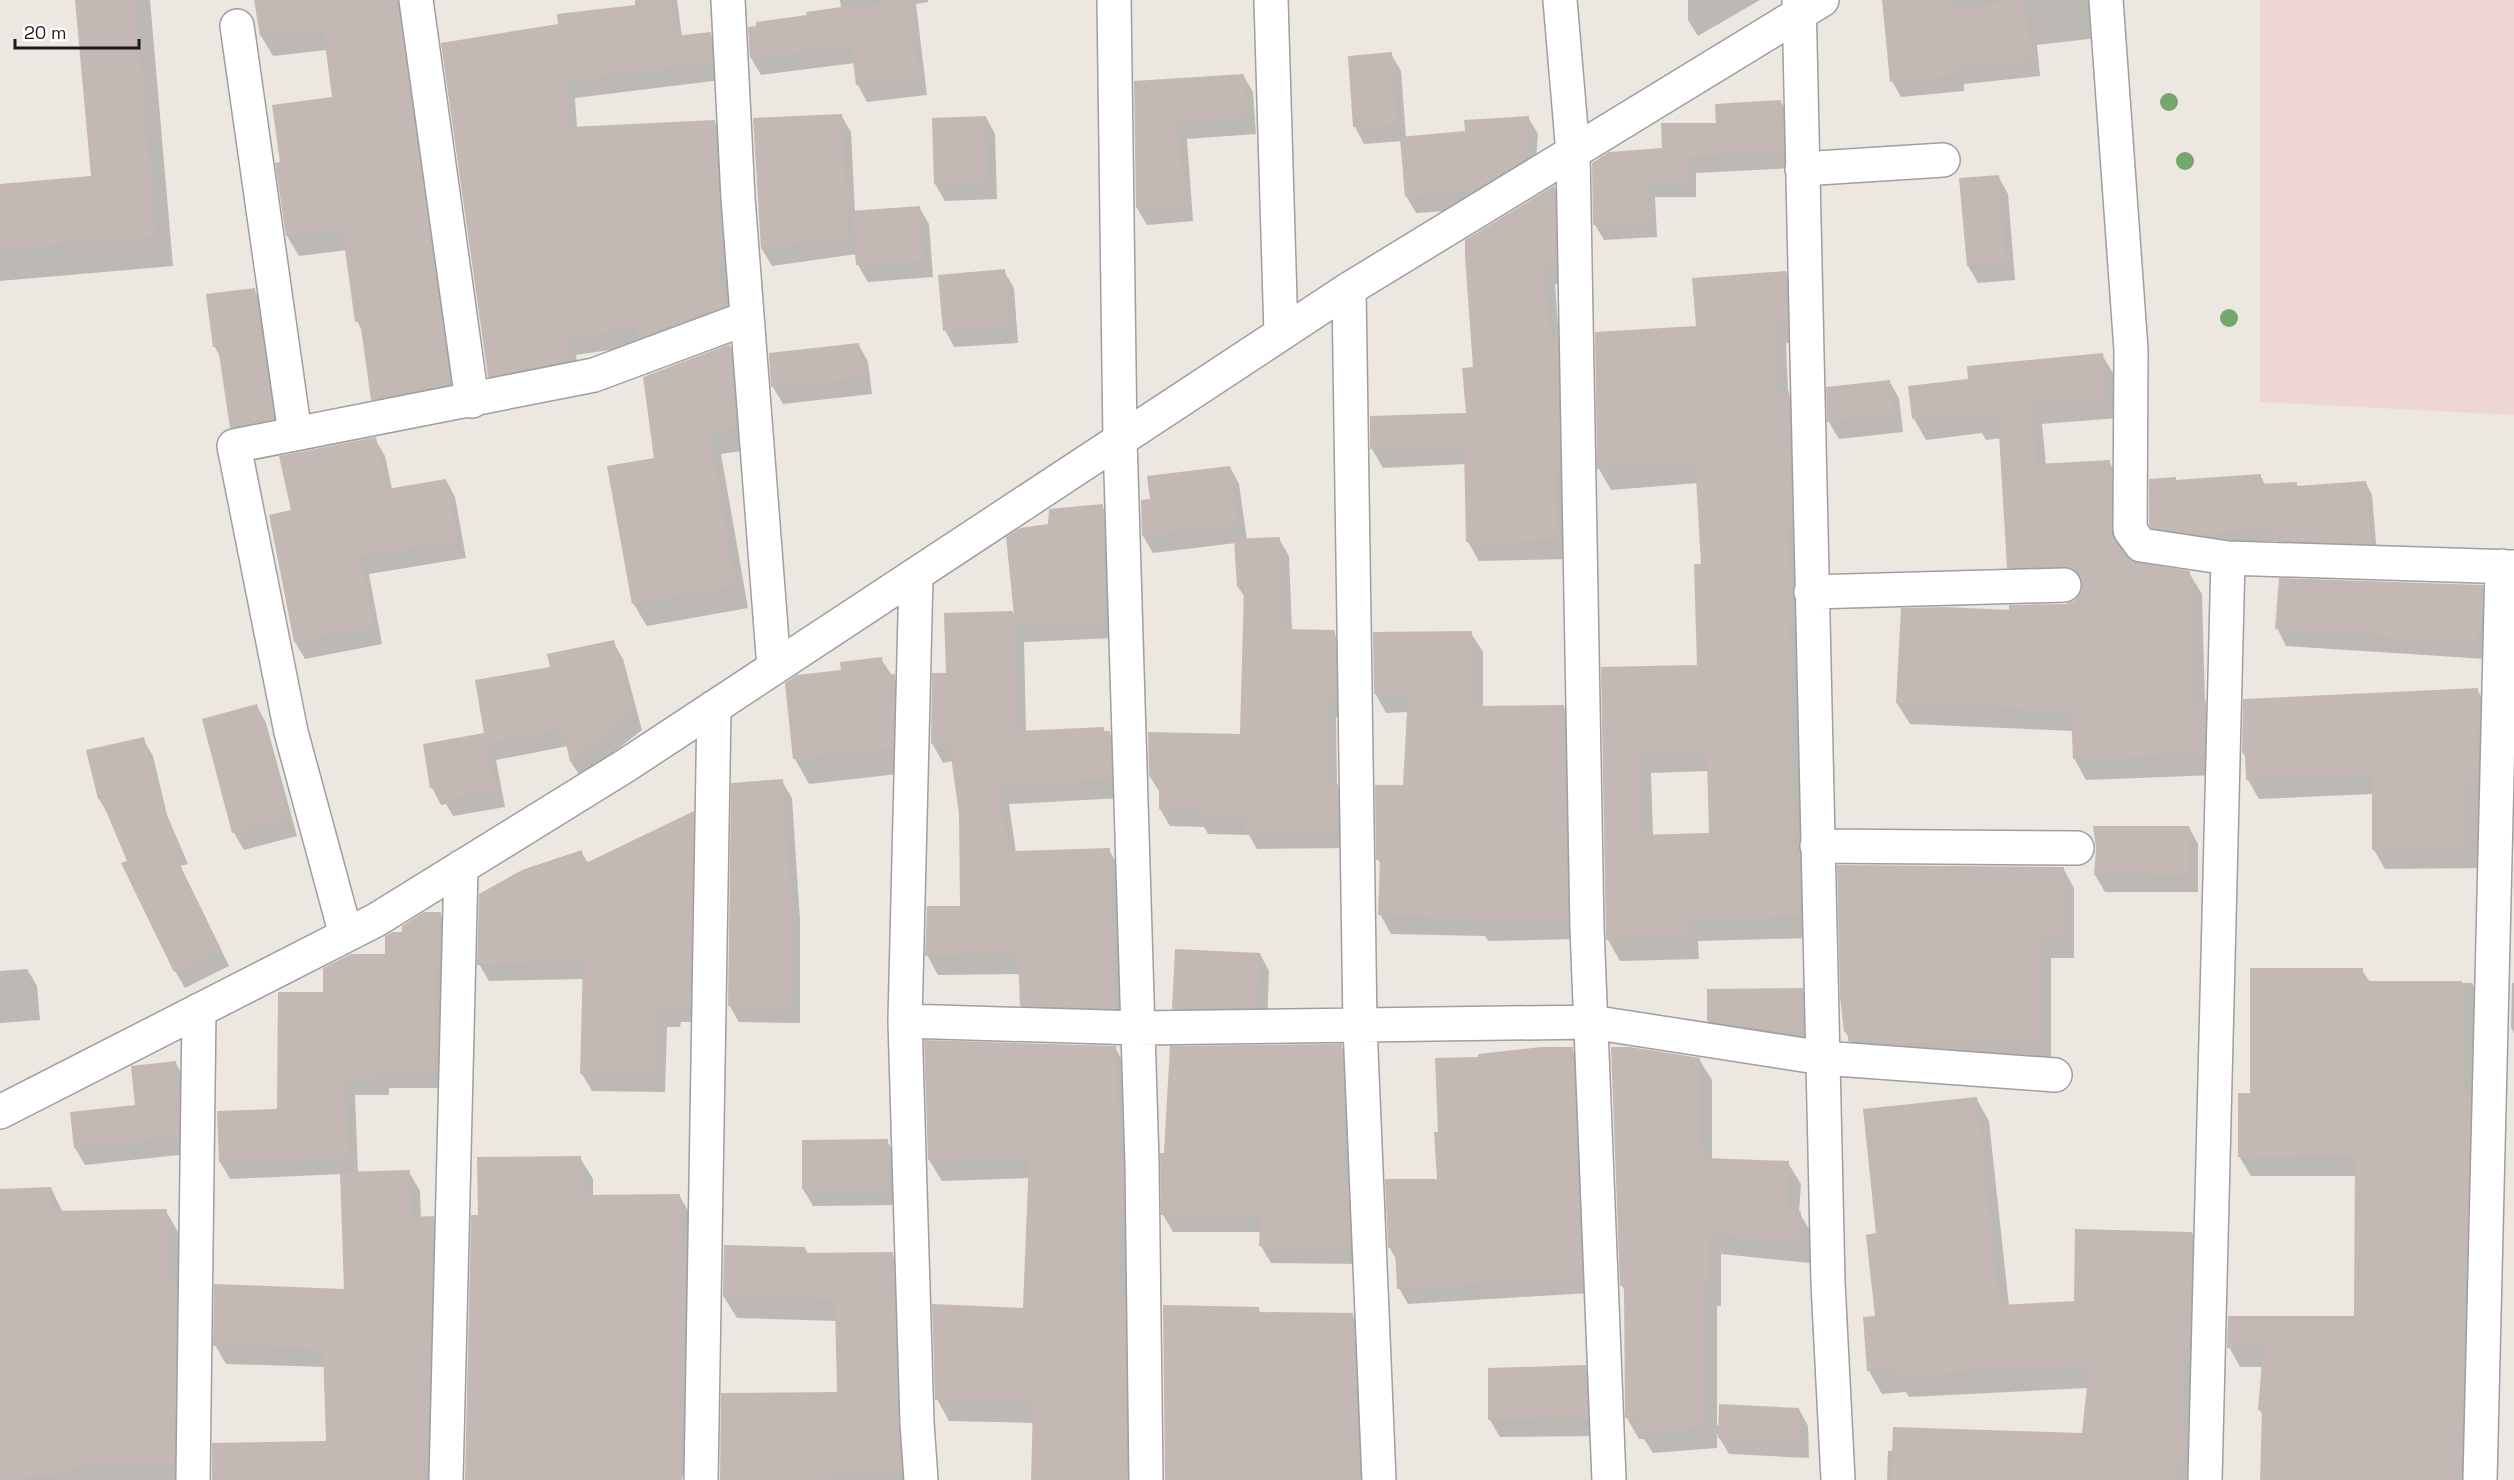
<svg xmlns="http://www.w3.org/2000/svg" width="2514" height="1480" viewBox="0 0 2514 1480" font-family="'Space Grotesk',sans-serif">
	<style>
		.military { fill: #eed7d3 }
		.shadow { fill: #0003; fill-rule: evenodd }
		.building { fill: #c3b8b4; fill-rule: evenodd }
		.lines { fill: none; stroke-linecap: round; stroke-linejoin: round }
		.minor-casing { stroke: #9f9f9f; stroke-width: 36 }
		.minor { stroke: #fff; stroke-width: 33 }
		.tree { fill: #75a76d }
	</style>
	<rect width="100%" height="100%" fill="#ece7e0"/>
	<!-- military -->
	<path class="military" d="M2260,0H2514V415L2260,402Z"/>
	<!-- shadow -->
	<path class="shadow" d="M77,0H150L173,266L0,281V186L93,177Z
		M256,0H420L462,405L384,420L372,399L363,332L357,321L347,250L299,256L287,236L282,163L333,98L327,50L273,56L261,36Z
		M636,0H677L682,36L710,33L720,50L721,80L575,98L577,128L714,121L724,138L732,272L726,273L734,323L643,345L576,355L579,378L499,393L489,376L560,25L637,6Z
		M840,0H928V2L916,4L927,95L867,102L858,85L855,63L761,75L751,58L750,28L808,16V12L841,7Z
		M1688,0H1760L1698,36L1688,20Z
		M1884,0H2098L2097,38L2037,45L2040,76L1964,84V91L1901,97L1892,81Z
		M1391,54L1401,71L1406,138L1466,133L1528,117L1538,134L1535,172L1478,209L1416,213L1406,196L1402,141L1364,144L1355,127Z
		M1243,75L1253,92L1256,134L1187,139L1193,221L1147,225L1137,208L1135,82Z
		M1781,102L1790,118L1792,168L1696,173V197H1655L1657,237L1604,240L1595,225L1663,150L1717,124Z
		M841,115L851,132L855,212L919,207L929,224L933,277L868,282L858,265L857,254L772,266L762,249L754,119Z
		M986,117L995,134L997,199L945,201L935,184Z
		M1998,176L2008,194L2015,280L1978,283L1968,266Z
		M1554,187L1565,206L1567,284H1555L1559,340L1568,356V559L1479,561L1468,542L1466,464L1383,468L1372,449L1468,414L1474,368Z
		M1004,271L1014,288L1018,343L954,347L945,330Z
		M1786,272L1798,294L1799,342L1786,343L1788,392L1801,414L1813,938L1698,941L1699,959L1620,961L1608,940L1603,669L1698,666L1702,566L1698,483L1611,490L1599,469L1698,327ZM1708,771L1710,834L1653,836L1651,773Z
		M254,289L264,306L283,436L242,444L232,427L221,359L215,347Z
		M859,345L868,362L872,394L783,404L773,387Z
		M730,346L743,368L749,450L721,454L748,608L647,626L633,603L656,459Z
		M2102,355L2115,376L2118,418L2042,424L2046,465L2109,462L2122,483L2123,553L2131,563L2189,573L2202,594L2205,704L2217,724L2216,775L2086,780L2074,758L2073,731L1910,724L1897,703L2011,612L2065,605L2075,602L2083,589H2021L2009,567L2001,438L1986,440L1982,433L1926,440L1914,419L1970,380Z
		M1889,381L1899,398L1903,432L1839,439L1829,422Z
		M375,439L385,456L392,489L446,480L455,497L466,558L369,574L382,644L305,659L295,642L271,516L293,511Z
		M1230,467L1239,484L1247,540L1279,539L1289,556L1292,630L1333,631L1344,651L1341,717H1336L1337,785L1347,802V848L1257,849L1249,835L1208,834L1204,827L1170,826L1160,809L1161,794L1150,777L1242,735L1246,599L1238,587L1236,543L1153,553L1143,536L1142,502L1152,501Z
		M2260,475L2266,486L2296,483L2298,488L2366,483L2372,495L2377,555L2280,545L2278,541L2203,546L2158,536L2150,524L2175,479L2177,482Z
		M1102,506L1112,523L1114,638L1024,642L1026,732L1103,728L1105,732H1109L1120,752L1122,798L1009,804L1016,853L1109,850L1120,869L1126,1027L1032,1025L1021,1005L1020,974L938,975L927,955L961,908V814L953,761L943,763L932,743L948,674L1012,612L1016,618L1050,525Z
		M2482,586L2492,603L2486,659L2286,646L2277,628Z
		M1471,633L1483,652V707L1563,706L1575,725L1578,939L1488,941L1485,936L1391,934L1380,914L1381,865L1378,860L1377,786L1404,787L1408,712L1386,713L1375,693Z
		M613,642L623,659L642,730L581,778L571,762L568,746L496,760L505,807L453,816L446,804L441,805L432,788L552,668Z
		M881,659L909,701L907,773L809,784L795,759L843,672Z
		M2477,689L2488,709L2487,868L2385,869L2374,850L2373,794L2259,799L2248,780L2246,758L2243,753Z
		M257,706L266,723L297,836L244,850L234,833L204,720Z
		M143,739L153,756L167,815L188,864L180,866L229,966L185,988L175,971L109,816L99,799Z
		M782,781L792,798L800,920V1023L739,1022L729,1005Z
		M693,813L702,829L699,1022H681L680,1027H667L665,1092L592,1091L582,1074L584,979L489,981L479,964L581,852L588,863Z
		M2189,827L2198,844V892H2105L2095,875Z
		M2063,868L2074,888V958H2051V1061H1861L1845,1031Z
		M440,914L450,931L444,1088H389V1095H355L358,1173L409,1172L420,1191L421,1218H433L444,1237L438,1480H213L328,1442L325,1367L226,1364L215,1345L346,1291L342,1174L230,1179L220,1162L219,1113L279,1110L324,994L387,956L403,933Z
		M1260,954L1269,971L1267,1024L1183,1025L1173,1008Z
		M27,969L37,986L40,1020L0,1023V971Z
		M2362,970L2370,982L2472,983L2484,1003L2483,1048H2473L2472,1480H2262L2264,1417L2259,1409L2263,1367H2240L2229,1347L2355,1318L2356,1176H2251L2239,1156L2251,1095Z
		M2512,983H2514V1033L2511,1028Z
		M1802,990L1812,1007L1813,1048L1718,1038L1708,1021Z
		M1341,1046L1351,1063L1359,1264L1271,1263L1261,1246V1232H1173L1163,1215L1165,1154Z
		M1115,1048L1128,1069L1139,1480H1033L1034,1423L949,1421L937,1399L1024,1309L1030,1178L942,1181L929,1160Z
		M1572,1049L1581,1065L1590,1293L1408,1304L1399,1288L1397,1261L1390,1248L1438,1180L1439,1133L1480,1058Z
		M1699,1059L1712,1080V1160L1788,1163L1801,1184L1799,1212L1812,1234L1810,1263L1721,1254V1306H1717V1425L1799,1409L1808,1426L1809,1458L1729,1454L1717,1434V1448L1653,1453L1644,1439H1639L1627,1418L1626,1293L1622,1286Z
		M175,1062L185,1079L188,1154L85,1165L75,1148L136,1107Z
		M1976,1098L1989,1121L2009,1306L2075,1303L2192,1233L2205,1256L2197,1480H1887L1888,1451L2083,1435L2088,1388L1909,1397L1906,1392L1882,1394L1869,1371L1865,1319L1876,1318L1877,1235Z
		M887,1141L897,1158L898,1205L813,1206L803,1189Z
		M580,1158L593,1179V1197L679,1195L692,1217L694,1480H684L680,1472L681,1480H466L479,1217Z
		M51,1188L63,1213L166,1211L178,1232L179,1289L188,1305L186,1480H0V1190Z
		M805,1248L808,1254H892L905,1276L913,1480H721L839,1393L837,1321L737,1318L724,1297Z
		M1258,1308L1261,1314L1352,1315L1364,1334L1370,1480H1166Z
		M1585,1367L1595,1384L1597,1436L1500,1437L1490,1420L1489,1369Z"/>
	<!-- building -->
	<path class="building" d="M75,0H135L156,236L0,249V184L91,176Z
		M254,0H398L451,384L371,400L360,321L355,322L342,228L286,236L275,163L280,162L272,105L332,97L323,28L260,36Z
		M635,0H671L675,36L711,32L712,63L566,81L570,127L715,120L724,255L717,256L725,306L637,339L636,328L567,338L570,361L488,377L441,43L558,24L557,14L635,5Z
		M909,0L919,78L856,85L851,46L750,58L748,27L756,26V22L807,15L806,12Z
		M1882,0H1949L1950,8L2025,0L2032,60L1955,68L1956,75L1890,82Z
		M1392,52L1397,124L1353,127L1348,56Z
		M1244,74L1247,117L1178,122L1184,205L1136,208L1134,81Z
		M1781,100L1784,153L1688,157V182H1647L1649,222L1593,225L1592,163L1609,152L1662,148L1661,123H1716L1715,104Z
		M842,114L848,237L761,249L753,118Z
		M986,116L988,182L934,184L932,118Z
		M1529,116L1526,158H1528L1468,194V192L1405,197L1400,137L1465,131L1464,120Z
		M1999,175L2006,263L1967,266L1959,178Z
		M1555,185L1556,265H1544L1550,335H1558L1560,472L1555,473L1558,540L1466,542L1464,445L1370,449V416L1466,413L1462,368L1473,367L1465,257V240Z
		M920,206L924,260L856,265L851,211Z
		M1005,269L1009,326L943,331L938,275Z
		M1786,271L1788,321L1774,322L1777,392L1789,391L1792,527H1788L1791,620H1789L1795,859H1800L1801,916L1686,919L1687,937L1606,940L1601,667L1697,665L1694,564H1701L1695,460L1597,469L1595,332L1696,326L1692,278ZM1701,750L1702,759H1707L1709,833L1642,835L1639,751Z
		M255,288L274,419L230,428L218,347H213L206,294Z
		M859,343L863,378L771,387L769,353Z
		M730,344L737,427L709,431L736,586L632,604L607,466L654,458L643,377Z
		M2103,353L2107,397L2031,403L2037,464L2110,460L2111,530L2115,541L2132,561L2190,571L2193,697L2195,702L2206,701L2204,754L2073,759L2071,711L1896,703L1901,608L1945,607L2009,610V605L2065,604L2074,601L2080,594L2083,585L2080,575L2073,569L2064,566L2007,568L1998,417L1973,419L1972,412L1912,419L1908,386L1968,379L1967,366Z
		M1890,380L1894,415L1827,422L1826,387Z
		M376,437L387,489L446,479L458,541L360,557L374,627L294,642L269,515L291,510L279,456Z
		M1230,466L1238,524L1142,536L1141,500L1150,499L1147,476Z
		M2261,474V484L2297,482V486L2366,481L2371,544L2282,541L2283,533L2272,534L2271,530L2196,534L2151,528L2149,524V479L2176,477V480Z
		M1103,504L1105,622L1015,625L1006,537L1020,528L1048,524L1049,509Z
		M1280,537L1283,629L1334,630L1335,632L1336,694H1332V701H1327L1328,783L1338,784V831L1245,832V818L1196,817L1197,810L1159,809V777H1149L1148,732L1240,734L1244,587H1237L1234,539Z
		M2279,578L2483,585L2482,630H2477V643L2275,629Z
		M1013,611L1017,731L1104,727V731H1110L1112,779L999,785L1008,847H1012V851L1110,848L1115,1009L1020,1006L1018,955L925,956L927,906H960L959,814L949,742L931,744L932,673H946L944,613Z
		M1472,631L1473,706L1564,705L1568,920L1475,923V918L1378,915L1380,860H1376L1375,785H1403L1408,693L1374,694L1373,632Z
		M614,640L633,712L570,762L563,729L487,743L496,790L442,800L439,787L430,788L423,744L484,733L475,680L550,667L547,654Z
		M882,657L884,675L895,674L893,748L793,759L785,683L797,675L841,670L840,662Z
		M2478,688V786L2464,787V849L2372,850V774L2246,780L2245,753H2242L2243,699Z
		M257,704L288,818L232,833L202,719Z
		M144,737L158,796L180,847L172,849L221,949L174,972L121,863L127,861L101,799H98L86,750Z
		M783,779L791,902V1006H728L731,783Z
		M694,811L690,1006L672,1005L671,1011L658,1010L656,1075L580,1074L583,962L477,965L479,894L522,870L582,850L584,864Z
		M2093,826H2189V876L2094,875L2096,848Z
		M1837,865L2064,867V939H2040V1041L1875,1043L1848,1041V1032H1844L1840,997Z
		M424,912H441L440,965L435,966V1072H380V1079L346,1078L349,1157L219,1162L217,1111L277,1109L278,992H323V968L351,954H385V936L393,932H402V926Z
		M1175,949L1260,953L1258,1008L1172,1009Z
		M2250,968H2363V981H2462V1092H2471L2461,1480H2260L2262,1410H2258L2263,1347L2227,1348L2228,1316H2354L2355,1156L2238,1157V1093H2250Z
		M1803,988L1804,1032H1778L1707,1021V989Z
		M924,1040L1116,1046L1119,1152H1123L1124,1215H1121L1119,1304H1125L1127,1480H1031L1033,1402L935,1400L932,1304L1023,1308L1029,1157L928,1160Z
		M1342,1044L1344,1130L1346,1131L1344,1178H1348L1351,1248L1259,1246L1260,1216L1161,1215L1160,1153H1164L1170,1046Z
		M1541,1047H1573L1582,1277L1397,1289L1395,1248H1388L1385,1179H1437L1434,1132H1438L1435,1058L1478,1057V1054Z
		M1611,1047H1630L1700,1058V1148H1704V1158L1789,1161L1787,1210L1801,1211L1798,1243L1709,1234V1286H1706V1427L1639,1433L1638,1418H1625L1624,1286H1620Z
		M176,1061L179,1089V1137L74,1148L70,1112L135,1105L131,1066Z
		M1977,1097L1999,1305L2074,1301L2075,1229L2192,1232L2190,1348H2184L2182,1428L2187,1429L2184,1462L2176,1461L2173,1480H1891L1893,1427L2082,1433L2089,1366L1895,1375V1370L1867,1371L1863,1317L1875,1316L1866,1235L1876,1233L1863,1109Z
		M888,1139L889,1189H802V1140Z
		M581,1156L582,1195L680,1194L681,1244L686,1245L682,1480H465L471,1215H478L477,1157Z
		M410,1170L412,1217L434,1216L427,1480H212V1443L326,1441L323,1349L213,1346L214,1284L344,1289L340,1172Z
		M51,1187L52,1211L167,1209L168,1282H177L174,1465L65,1468L66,1475L0,1478V1189Z
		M724,1245L805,1247V1253L893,1252L902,1471L826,1476V1480H720L721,1393L837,1392L835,1300L723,1297Z
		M1163,1305L1259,1307V1312L1353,1313L1360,1480H1165Z
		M1586,1365L1588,1419L1488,1420V1368Z
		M1719,1404L1799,1408L1800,1442L1718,1438Z"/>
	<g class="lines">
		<!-- minor casing -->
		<g class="minor-casing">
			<path id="minor" d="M416,0L472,401
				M728,0L738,198L774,668
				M1114,0L1120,440L1142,1163L1146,1480
				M1271,0L1281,334
				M1560,0L1573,153L1587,928L1609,1480
				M1799,0L1828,1283L1838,1480
				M2106,0L2131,350L2130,530L2141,545L2228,558L2514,567
				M237,26L295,434
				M1802,169L1943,160
				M1349,289L1360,1026L1379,1480
				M916,575L905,1021L917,1423L921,1480
				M1811,592L2064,585
				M1817,846L2077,848
				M346,935L291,732L234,446L594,375L747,318
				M905,1021L1138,1028L1591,1022L1823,1058L2055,1075
				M0,1112L376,920L625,766L1349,289L1822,0
				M193,1480L199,1010
				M446,1480L461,867
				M701,1480L714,707
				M2205,1480L2228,558
				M2480,1480L2502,566"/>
		</g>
		<!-- minor -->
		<use href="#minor" class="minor"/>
	</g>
	<!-- trees -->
	<g class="tree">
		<circle cx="2169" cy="102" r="9"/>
		<circle cx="2185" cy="161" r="9"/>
		<circle cx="2229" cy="318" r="9"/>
	</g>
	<!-- scale -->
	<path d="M15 39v9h124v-9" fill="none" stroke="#1b1b1b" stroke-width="3"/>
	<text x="24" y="39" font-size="18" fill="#1b1b1b" stroke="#ffffff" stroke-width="4.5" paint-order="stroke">20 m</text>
</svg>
